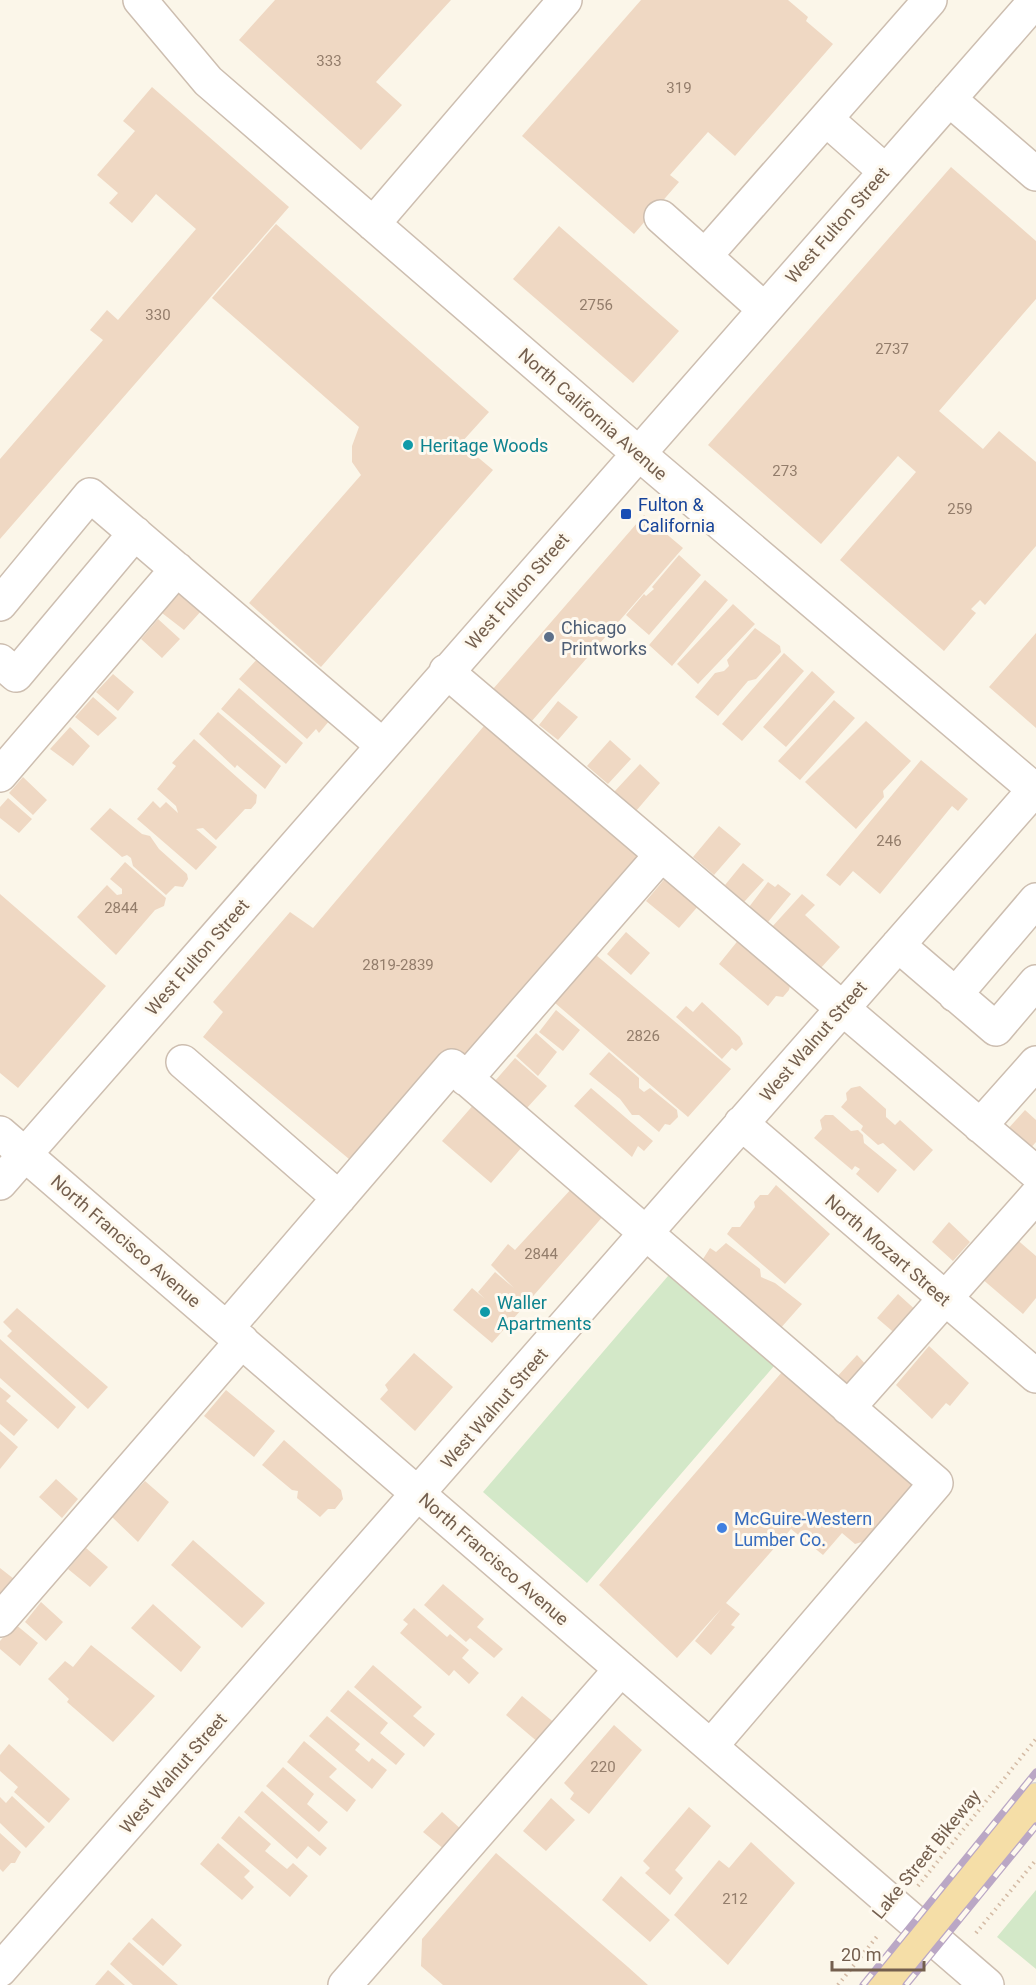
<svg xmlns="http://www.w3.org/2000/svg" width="1036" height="1985" viewBox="0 0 1036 1985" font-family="Roboto,sans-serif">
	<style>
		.green { fill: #d3e8c8 }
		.building { fill: #efd8c3 }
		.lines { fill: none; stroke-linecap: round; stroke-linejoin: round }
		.minor-casing { stroke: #cdbeb0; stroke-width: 36 }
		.major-casing { stroke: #dbd5d1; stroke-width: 36 }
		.path { stroke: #d4bba5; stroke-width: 4; stroke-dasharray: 1.5 4.5; stroke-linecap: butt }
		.minor { stroke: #fff; stroke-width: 33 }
		.major { stroke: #f5dea7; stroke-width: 33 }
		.rail-casing { stroke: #baa7c5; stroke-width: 7 }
		.rail { stroke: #fef9ef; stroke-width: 4.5; stroke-dasharray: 14; stroke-linecap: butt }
		.culture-dot { fill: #0f9aa8; stroke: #fef9ef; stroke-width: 2 }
		.transit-dot { fill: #1a4fb4; stroke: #fef9ef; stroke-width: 2 }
		.service-dot { fill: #5c6f8a; stroke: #fef9ef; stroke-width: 2 }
		.shop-dot { fill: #3f7fe0; stroke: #fef9ef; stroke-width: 2 }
		.labels { text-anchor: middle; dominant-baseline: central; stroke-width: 6; stroke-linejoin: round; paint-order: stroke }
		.number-label { font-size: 15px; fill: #937d6b }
		.street-label { font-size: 18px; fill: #745f4e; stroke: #fef9ef }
		.culture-label { font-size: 18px; fill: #0d838f; stroke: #fef9ef; text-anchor: start }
		.transit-label { font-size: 18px; fill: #164399; stroke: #fef9ef; text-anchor: start }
		.service-label { font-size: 18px; fill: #4e5e75; stroke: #fef9ef; text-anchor: start }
		.shop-label { font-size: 18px; fill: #366cbe; stroke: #fef9ef; text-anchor: start }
	</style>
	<rect width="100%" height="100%" fill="#fbf6e9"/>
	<!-- green -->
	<path class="green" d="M674,1269L780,1359L587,1583L483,1492Z
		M1036,1890V1969L997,1937Z"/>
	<!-- building -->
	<path class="building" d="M275,0H451L376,82L402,105L361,150L239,40Z
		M641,0H788L808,17L806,21L833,44L735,156L708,132L670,175L679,182L634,234L522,136Z
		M152,87L289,207L0,539V459L103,340L90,330L107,310L118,320L196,229L156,194L132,223L109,203L118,193L97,175L135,131L123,121Z
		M951,167L1036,241V299L939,411L983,449L999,431L1036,462V546L985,605L980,600L971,609L976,613L944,651L840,560L916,472L898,456L821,544L708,445Z
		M276,224L489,412L461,443L493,470L321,667L249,603L361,475L352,462V446L359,427L212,298Z
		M559,226L679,331L633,383L513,279Z
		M644,515L683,548L531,722L493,689Z
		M679,555L701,575L649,635L626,615L644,594L646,596L654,589L652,587Z
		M705,580L728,600L672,666L649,645Z
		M181,591L202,610L184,630L162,613Z
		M733,604L755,624L698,684L677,664Z
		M158,619L180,639L162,658L141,639Z
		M755,628L780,646L781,652L756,679L748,681L718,716L695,697L715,673L724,671L729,666L727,660Z
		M1036,633V728L989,687Z
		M784,653L804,671L742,741L722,724Z
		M259,657L330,720L319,733L316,729L307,739L239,679Z
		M812,671L835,692L786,747L763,727Z
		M113,674L134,692L118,711L96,692Z
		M239,688L303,743L286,764L221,709Z
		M93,697L117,718L98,736L75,717Z
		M834,700L855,718L800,780L778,761Z
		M558,701L578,717L558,740L539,725Z
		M218,712L281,766L265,789L237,765L235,768L199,734Z
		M489,720L644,858L467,1061L455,1049L355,1164L203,1037L223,1012L213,1002L290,912L313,928Z
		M866,721L911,761L883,791L884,797L856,829L805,782Z
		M70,727L90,746L73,766L50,749Z
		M194,739L257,795L256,803L251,809H245L216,840L203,828L196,829L217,847L196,870L137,819L153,801L160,808L166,802L178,813L176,806L157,789L176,766L172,763Z
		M610,740L631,759L608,784L587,766Z
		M921,760L968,799L958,811L952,806L880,894L853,871L840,886L826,875Z
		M640,764L660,783L636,811L614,792Z
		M23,777L47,800L33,815L9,793Z
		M8,798L32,819L19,833L0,818V807Z
		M110,808L142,834L150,836L159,849L187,874L188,879L183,887L175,886L166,895L133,866L131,858L127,855L122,857L90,829Z
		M719,826L741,844L714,875L693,857Z
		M125,862L166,898L164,906L155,910L116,955L77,917L107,885L117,895L122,894V889L110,879Z
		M743,863L764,880L744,902L725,885Z
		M667,876L700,904L679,928L646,901Z
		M768,882L775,887L778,884L791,894L768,922L749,907Z
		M0,894L106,986L18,1088L0,1073Z
		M802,894L815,905L805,915L840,947L819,970L771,928Z
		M626,932L650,953L631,975L607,954Z
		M740,938L791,981L789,990L783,997L776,996L768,1006L719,964Z
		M596,955L731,1069L688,1117L555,1003Z
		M702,1002L740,1037L743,1044L736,1051L732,1048L722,1059L676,1017L686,1006L693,1012Z
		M556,1010L580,1030L563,1051L539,1032Z
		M536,1033L557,1052L538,1076L516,1056Z
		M609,1052L639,1078V1088L644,1092L650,1088L677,1110L678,1117L670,1125L665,1124L659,1132L639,1115H632L620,1099L589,1074Z
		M515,1058L547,1086L526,1109L494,1082Z
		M860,1086L886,1109V1117L895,1125L900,1120L933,1150L914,1171L883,1143L878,1145L861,1130L863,1126L841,1107L847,1100L846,1093L851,1088Z
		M591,1088L653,1141L644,1151L638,1146L632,1157L574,1106Z
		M475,1103L523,1146L491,1183L442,1141Z
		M1025,1110L1036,1120V1142L1029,1150L1006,1131Z
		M825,1115H833L851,1131L858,1130L863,1135L864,1143L897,1170L878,1193L856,1174L860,1169L855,1166L852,1170L814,1138L822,1129L820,1120Z
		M776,1185L830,1234L785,1284L727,1234L732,1227H740L755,1207L754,1202L760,1195H768Z
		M573,1187L605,1214L492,1343L453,1310L472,1288L485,1299L478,1292L495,1272L514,1288L491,1265L508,1244L515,1250Z
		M949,1222L970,1242L953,1261L932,1242Z
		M1015,1238L1036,1256V1298L1023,1314L981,1278Z
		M726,1243L760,1269L761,1277L775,1283L802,1304L779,1330L702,1266L706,1263L703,1259L710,1248L716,1252Z
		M898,1294L919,1313L898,1336L877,1318Z
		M17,1308L108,1387L88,1409L7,1336L12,1331L3,1322Z
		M0,1339L76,1407L58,1429L0,1378Z
		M929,1346L969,1383L950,1406L946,1403L932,1419L896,1385Z
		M414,1353L453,1387L415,1431L380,1399L388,1390L385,1385Z
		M857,1355L870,1369L849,1391L835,1379Z
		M782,1372L918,1489L875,1538L855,1544L842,1533L823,1555L791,1529L726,1603L740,1614L731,1625L735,1627L711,1655L695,1641L722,1608L677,1658L599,1585Z
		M0,1387L11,1396L6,1401L28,1420L14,1436L0,1424Z
		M226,1390L275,1431L254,1457L204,1416Z
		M0,1431L18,1447L0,1469Z
		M284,1440L341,1490L343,1499L335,1509H328L320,1517L297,1498L298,1491L292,1490L262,1465Z
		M56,1479L78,1499L62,1518L39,1497Z
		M145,1481L169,1502L138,1542L112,1517Z
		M193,1540L265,1603L242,1628L171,1565Z
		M86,1548L108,1567L90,1587L68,1569Z
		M0,1568L14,1579L0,1596Z
		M443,1584L484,1619L477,1627L503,1649L494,1658L470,1638L466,1642L424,1605Z
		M41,1602L63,1622L46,1641L25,1622Z
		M153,1604L201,1647L181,1672L131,1628Z
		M414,1608L447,1637L450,1634L469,1650L462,1658L479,1673L469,1684L454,1670L449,1676L400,1633L408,1624L403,1620Z
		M15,1624L38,1643L20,1666L0,1649V1641Z
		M91,1645L155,1696L113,1742L67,1702L69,1699L48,1679L65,1661L73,1667Z
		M373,1665L422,1707L413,1716L435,1734L424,1747L354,1687Z
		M348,1690L388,1723L380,1733L405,1754L396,1765L330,1711Z
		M522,1696L556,1724L539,1743L506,1715Z
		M327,1716L360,1744L355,1750L369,1762L372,1758L387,1770L372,1789L309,1736Z
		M614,1725L642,1750L589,1814L570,1799L574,1793L564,1783Z
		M304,1741L337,1769L329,1777L356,1800L347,1812L287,1762Z
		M9,1744L70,1799L49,1823L14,1792L18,1787L0,1771V1755Z
		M283,1767L314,1794L307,1804L328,1822L319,1832L266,1786Z
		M262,1791L327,1848L320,1856L308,1846L297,1859L244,1812Z
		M12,1796L45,1827L26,1848L0,1823V1797L6,1803Z
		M551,1798L575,1820L546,1851L523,1831Z
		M689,1807L711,1826L675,1870L683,1878L670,1895L645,1873L650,1868L643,1861Z
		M442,1812L463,1831L445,1850L423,1832Z
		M239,1816L271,1844L265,1851L287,1869L293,1863L308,1876L290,1897L221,1838Z
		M0,1833L21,1852L15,1863H11L3,1872L0,1869Z
		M751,1842L795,1883L728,1965L674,1915L719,1860L729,1868Z
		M218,1843L250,1871L244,1877L254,1887L242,1900L200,1864Z
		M496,1853L628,1967L648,1985H443L421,1966L422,1939Z
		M621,1876L670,1920L650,1942L602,1900Z
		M152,1918L182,1945L163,1966L132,1939Z
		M129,1942L178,1985H133L110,1964Z
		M108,1970L125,1985H95Z"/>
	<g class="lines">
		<!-- minor casing -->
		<g class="minor-casing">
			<path id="minor" d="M140,0L208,81L638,453L1036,791
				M949,99L1036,174
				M826,119L885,171
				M661,217L764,309
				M373,224L565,0
				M705,256L930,0
				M0,604L90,495L382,745
				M0,661L16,675L135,533
				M446,671L1036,1173
				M0,775L177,569
				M898,945L996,1029L1036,982
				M955,995L1036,900
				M183,1062L339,1198
				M466,1079L661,855
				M741,1123L1036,1376
				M980,1126L1036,1063
				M0,1133L987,1985
				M0,1183L1036,0
				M227,1328L452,1066L936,1483L711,1746
				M848,1408L1036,1196
				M0,1620L242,1341
				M0,1970L1034,790
				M345,1985L621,1669"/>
		</g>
		<!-- major casing -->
		<g class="major-casing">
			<path id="major" d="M885,1985L1036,1800"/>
		</g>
		<!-- path -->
		<path class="path" d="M918,1886L1036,1739
			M976,1933L1036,1860
			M838,1985L879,1934"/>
		<!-- minor -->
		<use href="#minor" class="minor"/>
		<!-- major -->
		<use href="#major" class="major"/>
		<!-- rail casing -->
		<g class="rail-casing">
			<path id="rail" d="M863,1985L1036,1772
				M906,1985L1036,1826"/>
		</g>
		<!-- rail -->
		<use href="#rail" class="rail"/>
	</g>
	<!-- markers -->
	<g class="culture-dot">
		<circle cx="408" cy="445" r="6"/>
		<circle cx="485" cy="1312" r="6"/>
	</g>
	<rect class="transit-dot" x="620" y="508" width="12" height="12" rx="3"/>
	<circle class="service-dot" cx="549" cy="637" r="6"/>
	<circle class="shop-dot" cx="722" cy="1528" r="6"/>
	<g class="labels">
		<!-- number labels -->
		<g class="number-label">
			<text x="329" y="61">333</text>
			<text x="679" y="88">319</text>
			<text x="596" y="305">2756</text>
			<text x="158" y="315">330</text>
			<text x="892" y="349">2737</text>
			<text x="785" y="471">273</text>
			<text x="960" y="509">259</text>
			<text x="889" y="841">246</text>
			<text x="121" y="908">2844</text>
			<text x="398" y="965">2819-2839</text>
			<text x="643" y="1036">2826</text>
			<text x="541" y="1254">2844</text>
			<text x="603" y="1767">220</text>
			<text x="735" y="1899">212</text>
		</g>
		<!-- street labels -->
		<g class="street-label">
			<text transform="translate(837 225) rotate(-49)">West Fulton Street</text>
			<text transform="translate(593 414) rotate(41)">North California Avenue</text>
			<text transform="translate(517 591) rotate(-49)">West Fulton Street</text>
			<text transform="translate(197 957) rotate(-49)">West Fulton Street</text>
			<text transform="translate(813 1041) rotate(-49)">West Walnut Street</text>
			<text transform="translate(126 1241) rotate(41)">North Francisco Avenue</text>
			<text transform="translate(888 1250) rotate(41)">North Mozart Street</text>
			<text transform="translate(494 1408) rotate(-49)">West Walnut Street</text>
			<text transform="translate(494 1559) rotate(41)">North Francisco Avenue</text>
			<text transform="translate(173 1773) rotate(-49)">West Walnut Street</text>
			<text transform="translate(926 1854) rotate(-51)">Lake Street Bikeway</text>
		</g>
		<!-- culture labels -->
		<g class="culture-label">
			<text x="420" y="445">Heritage Woods</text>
			<text x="497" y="1302">Waller<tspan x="497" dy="21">Apartments</tspan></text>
		</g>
		<!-- transit labels -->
		<g class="transit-label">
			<text x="638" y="504">Fulton &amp;<tspan x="638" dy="21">California</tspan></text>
		</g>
		<!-- service labels -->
		<g class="service-label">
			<text x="561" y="627">Chicago<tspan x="561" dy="21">Printworks</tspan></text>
		</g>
		<!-- shop labels -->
		<g class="shop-label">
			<text x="734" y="1518">McGuire-Western<tspan x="734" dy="21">Lumber Co.</tspan></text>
		</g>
	</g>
	<!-- scale -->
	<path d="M832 1961v9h92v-9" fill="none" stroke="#745f4e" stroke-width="3"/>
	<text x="841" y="1961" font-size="18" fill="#745f4e" stroke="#fef9ef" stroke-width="4.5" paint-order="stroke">20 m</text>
</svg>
